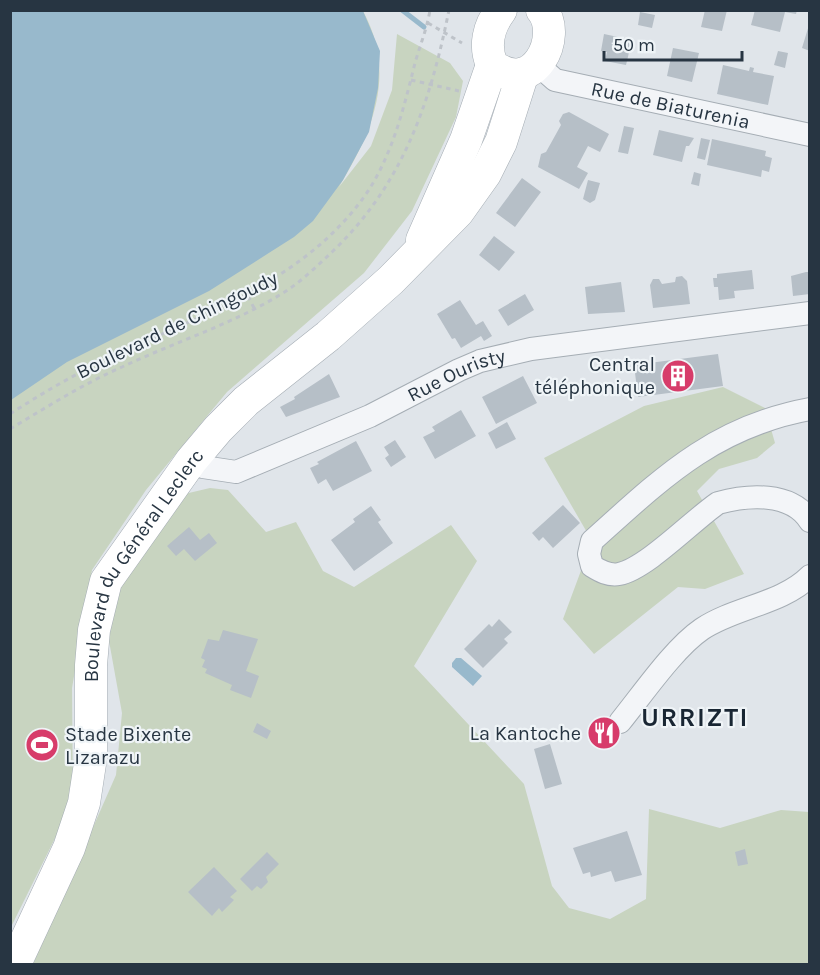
<svg xmlns="http://www.w3.org/2000/svg" width="820" height="975" viewBox="0 0 820 975" font-family="Karla,sans-serif">
	<style>
		.green { fill: #c8d4c0 }
		.water { fill: #98b9cc }
		.lines { fill: none; stroke-linecap: round; stroke-linejoin: round }
		.stream { stroke: #98b9cc; stroke-width: 5 }
		.building { fill: #b6bfc7 }
		.street-casing { stroke: #a5adb4; stroke-width: 24 }
		.secondary-casing { stroke: #a5adb4; stroke-width: 33 }
		.path { stroke: #bec3c9; stroke-width: 3; stroke-dasharray: 4.5 4.5; stroke-linecap: butt }
		.street { stroke: #f3f5f8; stroke-width: 22 }
		.secondary { stroke: #fff; stroke-width: 32 }
		.labels { text-anchor: middle; dominant-baseline: central; stroke-width: 4.5; stroke-linejoin: round; paint-order: stroke }
		.street-label { font-size: 20px; fill: #273542; stroke: #eff4f7 }
		.poi-label { font-size: 20px; fill: #273542; stroke: #eff4f7; text-anchor: end }
		.district-label { font-size: 26px; font-weight: bold; letter-spacing: 1.5px; fill: #192633; stroke: #eff4f7 }
	</style>
	<rect width="100%" height="100%" fill="#e0e5ea"/>
	<!-- green -->
	<path class="green" d="M11,11H363C397,74 373,130 339,187L371,146L392,90L397,34L450,63L463,81L456,117L412,211L364,273L227,392L146,490L92,570L72,688L73,802L11,927Z
		M723,387L765,408L775,443L757,458L719,469L697,491L744,574L705,589L678,587L594,654L563,619L592,541L544,458L644,406Z
		M210,488L228,490L266,532L296,522L323,571L354,587L451,525L477,561L414,666L524,784L552,886L569,908L610,919L646,899L649,809L720,828L781,810L809,812V964H33L116,775L122,713L109,641L116,588L176,496Z"/>
	<!-- water -->
	<path class="water" d="M11,10L363,11L380,51L378,88L369,132L343,180L313,221L294,237L209,291L67,362L11,400Z
		M456,658H461L482,676L473,686L452,667V663Z"/>
	<g class="lines">
		<!-- stream -->
		<path class="stream" d="M402,10L424,27"/>
	</g>
	<!-- building -->
	<path class="building" d="M705,10H727L722,31L701,27Z
		M755,10H797L796,14L785,12L780,32L751,25Z
		M640,12L655,15L652,28L638,25Z
		M809,25H810V51L802,48Z
		M604,34L632,40L626,65L605,61L607,52L601,51Z
		M673,48L699,53L692,82L667,76Z
		M778,51L788,53L785,68L774,65Z
		M723,65L749,71L750,67L754,68L753,72L774,76L768,105L717,94Z
		M569,112L609,134L600,152L588,146L577,167L588,173L579,189L538,167L541,154L546,152L561,125L559,121L563,114Z
		M624,126L634,128L628,154L618,152Z
		M659,130L694,138L689,146H686L682,162L653,155Z
		M701,138L710,140L705,160L697,158Z
		M712,139L766,151L765,156L772,158L769,172L762,170L761,177L707,165Z
		M694,172L701,174L699,186L691,184Z
		M522,178L541,192L515,227L496,213Z
		M588,180L600,183L595,200L590,203L583,199Z
		M494,236L515,252L499,271L479,255Z
		M752,270L754,289L734,291L735,298L719,300L718,287H714L713,278H717V274Z
		M806,272H810V294L793,296L791,276Z
		M682,276L687,281L690,304L653,308L650,285L653,279H659L662,284L675,282L676,277Z
		M621,282L625,312L588,314L585,287Z
		M525,294L534,310L508,326L498,310Z
		M460,300L476,325L483,321L492,336L484,341L481,336L461,348L455,338L452,339L437,314Z
		M718,354L723,386L638,397L634,365Z
		M329,374L340,397L286,417L280,407L295,399L294,397Z
		M523,376L537,403L496,424L482,397Z
		M461,410L476,436L435,459L423,437L435,431L432,427Z
		M507,422L516,439L496,449L488,433Z
		M395,440L406,457L391,467L385,458L389,455L384,447Z
		M356,441L372,471L333,491L326,479L318,484L310,468L319,464L317,462Z
		M563,505L580,523L553,548L543,537L539,541L532,533Z
		M371,506L381,520L378,522L393,543L354,571L331,540L355,522L353,519Z
		M189,527L200,540L209,533L217,543L195,561L184,549L176,556L167,546Z
		M499,619L512,632L504,639L508,643L483,668L464,649L489,624L492,627Z
		M223,630L258,639L246,671L259,676L251,698L230,690L232,685L205,673L207,669L202,667L205,660L201,658L208,639L219,641Z
		M257,723L271,731L267,739L253,732Z
		M550,744L562,784L545,789L534,749Z
		M627,831L642,875L615,882L611,871L591,877L590,872L583,874L573,848Z
		M745,849L748,864L738,866L735,852Z
		M267,852L279,864L266,877L268,882L261,889L257,886L252,891L240,879Z
		M214,867L237,891L230,897L234,900L222,912L219,908L212,916L188,892Z"/>
	<g class="lines">
		<!-- street casing -->
		<g class="street-casing">
			<g id="street">
				<path id="s1" d="M538,65L555,80L810,135"/>
				<path d="M810,409C713,427 661,479 592,541L589,554L592,566C600,571 609,576 619,574C646,569 693,520 718,503C747,495 791,491 810,521"/>
				<path id="s2" d="M191,461L203,467L236,472L370,416L459,370L480,361L531,349L810,313"/>
				<path d="M620,722C642,695 674,648 702,629C735,607 782,604 810,576"/>
			</g>
		</g>
		<!-- secondary casing -->
		<g class="secondary-casing">
			<g id="secondary">
				<path d="M501,10C488,27 484,46 492,65C534,98 563,36 542,10"/>
				<path d="M422,240L466,140L492,65"/>
				<path id="s3" d="M15,964L69,848L84,803L91,757V665L94,630L106,581L191,461L218,429L246,401L328,336L391,280L458,212L485,174L501,142L522,76"/>
			</g>
		</g>
		<!-- path -->
		<path class="path" d="M428,23L462,43
			M411,80L459,91
			M248,296L254,308
			M10,414C44,392 77,373 113,356C203,314 299,283 361,201C391,161 403,111 415,63C420,45 427,29 430,10
			M10,429C47,407 83,384 122,367C175,342 233,324 283,293C301,282 317,266 332,252C403,184 430,104 449,10"/>
		<!-- street -->
		<use href="#street" class="street"/>
		<!-- secondary -->
		<use href="#secondary" class="secondary"/>
	</g>
	<!-- icons -->
	<defs>
		<g id="building-disc" transform="scale(1.725)"><circle r="9.5" fill="#d73c6a" stroke="#eff4f7"/><path d="M-4-6H4V6H1V3H-1V6H-4ZM-2.5-4.3h1.7v1.8h-1.7ZM.8-4.3h1.7v1.8H.8ZM-2.5-1h1.7V.8h-1.7ZM.8-1h1.7V.8H.8Z" fill="#fff"/></g>
		<g id="restaurant-disc" transform="scale(1.725)"><circle r="9.5" fill="#d73c6a" stroke="#eff4f7"/><path d="M-5-6h1v4h1v-4h1v4h1v-4h1v5L-1.5 .5V6h-2V.5L-5-1ZM5-6V6H3V1.5H1.5Q1.5-4 5-6Z" fill="#fff"/></g>
		<g id="stadium-disc" transform="scale(1.725)"><circle r="9.5" fill="#d73c6a" stroke="#eff4f7"/><path d="M0-5a6.5 5 0 1 0 0 10a6.5 5 0 1 0 0-10ZM-3.5-1.8h7v3.6h-7Z" fill="#fff"/></g>
	</defs>
	<g fill-rule="evenodd">
		<use href="#building-disc" x="678" y="376"/>
		<use href="#restaurant-disc" x="604" y="733"/>
		<use href="#stadium-disc" x="42" y="745"/>
	</g>
	<g class="labels">
		<!-- street labels -->
		<g class="street-label">
			<text stroke="none"><textPath href="#s1" startOffset="141">Rue de Biaturenia</textPath></text>
			<text transform="translate(177 325) rotate(-26)">Boulevard de Chingoudy</text>
			<text stroke="none"><textPath href="#s2" startOffset="288">Rue Ouristy</textPath></text>
			<text stroke="none"><textPath href="#s3" startOffset="428">Boulevard du Général Leclerc</textPath></text>
		</g>
		<!-- poi labels -->
		<g class="poi-label">
			<text x="655" y="364">Central<tspan x="655" dy="23">téléphonique</tspan></text>
			<text x="581" y="733">La Kantoche</text>
			<text x="65" y="734" text-anchor="start">Stade Bixente<tspan x="65" dy="23">Lizarazu</tspan></text>
		</g>
		<!-- district labels -->
		<g class="district-label">
			<text x="695" y="717">URRIZTI</text>
		</g>
	</g>
	<!-- border -->
	<rect width="820" height="975" fill="none" stroke="#273542" stroke-width="24"/>
	<!-- scale -->
	<path d="M604 51v9h138v-9" fill="none" stroke="#273542" stroke-width="3"/>
	<text x="613" y="51" font-size="18" fill="#273542" stroke="#eff4f7" stroke-width="4.5" paint-order="stroke">50 m</text>
</svg>
